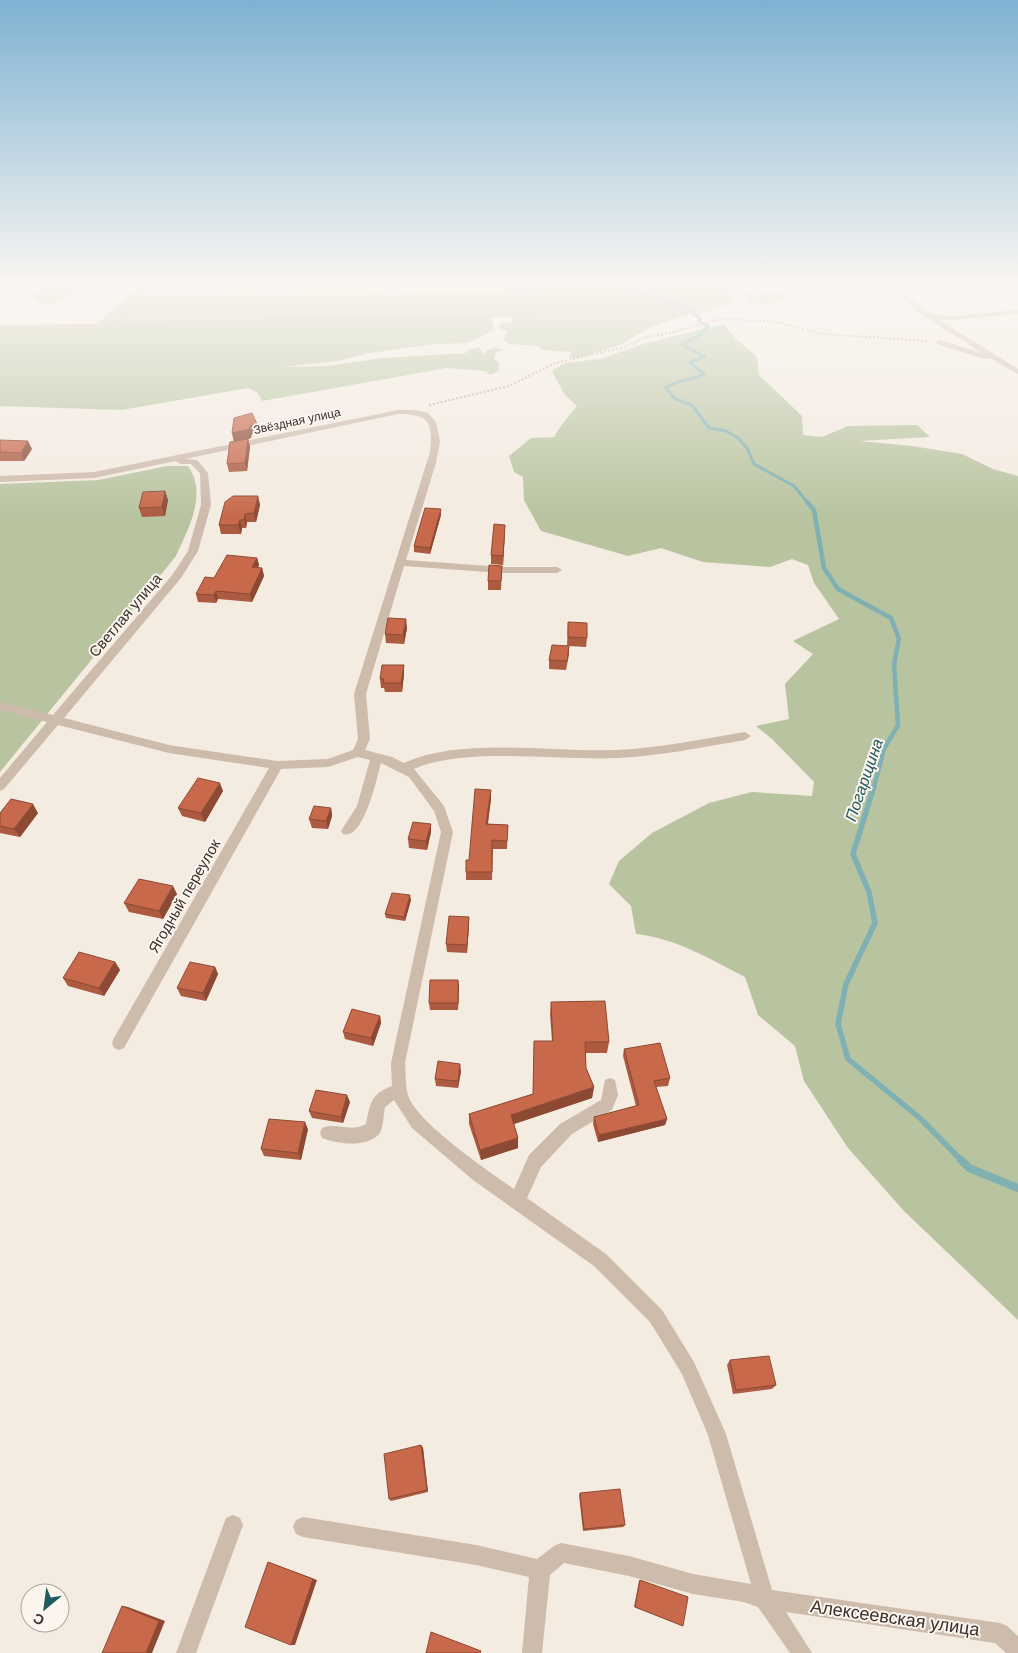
<svg xmlns="http://www.w3.org/2000/svg" width="1018" height="1653" viewBox="0 0 1018 1653" font-family="Arial,sans-serif">
	<style>
		.green { fill: #b8c4a0 }
		.plaza { fill: #ecdcc8 }
		.lines { fill: none; stroke-linecap: round; stroke-linejoin: round }
		.stream-far3 { stroke: #7fb0b2; stroke-width: 3 }
		.stream-far2 { stroke: #7fb0b2; stroke-width: 4.5 }
		.stream-far1 { stroke: #7fb0b2; stroke-width: 5.5 }
		.stream { stroke: #7fb0b2; stroke-width: 8 }
		.path { stroke: #b9a596; stroke-width: 2; stroke-dasharray: 2 2; stroke-linecap: butt }
		.minor { fill: #cdbbac; fill-rule: evenodd }
		.wall { fill: #ac5a40 }
		.shaded-wall { fill: #8c4a34 }
		.building { fill: #c8694b; stroke: #8c4a34 }
		.labels { text-anchor: middle; dominant-baseline: central; stroke-width: 4; stroke-linejoin: round; paint-order: stroke }
		.far-street-label { font-size: 12px; fill: #3b302b; stroke: #fbf5ee }
		.street-label { font-size: 15px; fill: #3b302b; stroke: #fbf5ee }
		.water-label { font-size: 16px; font-style: italic; fill: #1f5a5e; stroke: #fbf5ee }
		.near-street-label { font-size: 18px; fill: #3b302b; stroke: #fbf5ee }
	</style>
	<rect width="100%" height="100%" fill="#f4ebe1"/>
	<!-- green -->
	<path class="green" d="M44,286H84C70,297 52,311 34,300L33,295Z
		M138,286H737L753,295L760,294L764,290H778L784,298L771,303L758,305L757,303L746,301L748,297L738,293L731,294L736,303L727,304L711,311L694,312L651,327L620,345L577,358H569L571,352L542,350L538,346L510,344L504,340L507,331L498,328L501,323L512,322V316H491L494,330L468,343L435,344L370,353L338,361L282,367L327,366L383,358L466,353L467,350L479,347L483,354C490,348 495,346 503,350L496,353L494,358L499,364V371L490,375L486,371L447,368L262,401L258,393L249,388L121,410L0,406V325L97,324Z
		M724,324L736,339L757,357L759,375L802,416L803,435L822,437L848,426L917,425L930,437L859,441L912,446L962,454L993,469L1018,476V1320L904,1211L848,1148L804,1081L795,1046L758,1015L745,977C710,959 675,938 636,934L631,906L609,884L619,861L652,833L709,803L752,792L812,796L814,782L772,739L756,726L789,719L785,684L813,654L793,641L839,619L814,583L808,565L792,559L770,567L703,562L661,548L628,556L541,531L524,500L523,477L514,472L509,456L531,438L554,437L560,427L577,406L564,394L552,371L565,363L600,359L646,343Z
		M167,466H188C208,494 188,529 176,556L0,772V484L98,480Z"/>
	<!-- plaza -->
	<path class="plaza" d="M387,286H399L403,289L505,288V291L403,292L392,296L380,293L278,294L266,297L254,294L145,295L146,292L256,291L267,287L279,290L380,289Z"/>
	<g class="lines">
		<!-- stream-far3 -->
		<path class="stream-far3" d="M632,286L637,294L688,308L700,319L699,322L708,326L699,336L682,344L705,357L690,362L704,374C688,382 681,378 666,388L675,399L692,405L709,428L726,431L738,438L747,448L754,464L794,486L808,503"/>
		<!-- stream-far2 -->
		<path class="stream-far2" d="M807,502L814,510L824,568L838,589L891,618L899,639L894,664L898,725L884,749L874,787"/>
		<!-- stream-far1 -->
		<path class="stream-far1" d="M874,786L853,854L869,892L875,923L846,984L838,1024L848,1059L921,1119L963,1162"/>
		<!-- stream -->
		<path class="stream" d="M961,1160L969,1168L1018,1188"/>
		<!-- path -->
		<path class="path" d="M122,327L300,319L528,316L525,286
			M429,405L509,386L555,363L625,347L646,337L675,332L710,321L725,319L777,322L822,334L929,341"/>
		<!-- minor -->
		<path class="minor" d="M888,286H895L931,314L953,316L1018,310V314L953,320L938,319L1018,369V374L990,358L984,359L937,344L936,342L940,340L982,353L918,312Z
			M125,312L132,314L97,328L0,330V326L96,324Z
			M398,410H415L428,413L436,422L440,441L436,463L406,560L502,567H557L562,570L557,573H502L404,566L366,694L370,739L365,750L392,757L404,763C463,736 552,753 616,750C660,748 702,739 745,732L751,736L745,740C703,747 660,756 617,758C561,761 463,746 414,769L444,806L453,832L405,1063C406,1073 405,1088 409,1098C421,1125 488,1171 514,1189L529,1155L560,1124L601,1100L605,1080L610,1078L615,1080L618,1095L612,1110L572,1134L541,1167L527,1198L606,1254L662,1310L694,1362L726,1434L772,1590L1000,1623L1007,1626L1018,1636V1653H1006L995,1643L786,1612L812,1653H790L758,1607L744,1602L693,1594L629,1576L564,1563L550,1575L542,1653H522L529,1577L476,1565L303,1537L296,1534L293,1527L296,1520L303,1517L476,1545L537,1559L554,1546L561,1543L629,1556L693,1574L751,1584L708,1435L682,1374L650,1322L594,1266L473,1180L412,1128L394,1100L385,1107C383,1115 384,1128 379,1134C367,1148 337,1144 322,1138L320,1133L322,1128C336,1122 351,1133 366,1124C370,1103 371,1094 392,1086L391,1063L441,832L434,811L409,777L381,763C377,777 364,841 343,834L341,831L357,806L370,760L358,757L328,767L281,769L124,1048L119,1050L114,1048L112,1043L114,1038L269,768L169,753L58,725L4,789L0,791V778L47,722L0,710V702L53,715L173,574L188,551L201,505L200,473L191,464H180L176,461L94,478L0,482V476L94,472ZM398,414C429,414 433,422 430,452L354,694L358,739L353,750L328,759L277,761L169,745L64,718L181,578L198,551L211,505L208,473L197,460L185,459Z
			M233,1515L240,1518L243,1525L196,1653H176L226,1518Z"/>
	</g>
	<!-- wall -->
	<path class="wall" d="M232,433H259L252,434L251,438L248,439L250,447L247,471L229,472L227,464L234,442Z
		M0,440L32,449L24,461H0Z
		M165,491L168,500L165,516L142,517L139,508Z
		M258,496L260,505L256,522H247L246,528H242L241,534H221L219,525Z
		M441,515L430,554L414,552V546Z
		M505,525L503,565L491,564V555Z
		M257,558L259,565L258,568H262L264,576L252,602L218,599L216,603L198,602L196,594L214,578Z
		M502,566L501,590H488V581Z
		M568,622L587,638L586,647L569,646V655L566,670L549,669V660L567,646Z
		M407,628L404,644L386,643L385,634Z
		M404,665V674L402,692H385L384,688H381L380,679Z
		M491,790V799L488,824L508,825L507,849H493L492,880H466V872Z
		M223,791L205,822L182,816L178,808Z
		M331,808L332,816L328,829L312,828L309,819Z
		M0,813H38L20,837L0,833Z
		M431,824V832L427,850L409,848L408,839Z
		M177,894L163,919L129,912L124,903Z
		M411,900L405,921L386,918L385,914Z
		M469,917V925L467,953L447,952L446,944Z
		M115,962L120,970L104,996L68,986L63,978Z
		M215,967L218,974L206,1001L181,996L177,988Z
		M458,980L459,988L458,1010H430L429,1003Z
		M551,1002L609,1042L607,1053H585L586,1068L594,1087L592,1098L514,1124L518,1138V1148L481,1160L469,1124V1114L533,1094L534,1041H552L550,1014Z
		M380,1016L381,1023L373,1046L345,1039L343,1032Z
		M624,1049L670,1078L668,1086L656,1087L667,1119L665,1125L598,1142L593,1124L594,1117L636,1106L623,1056Z
		M461,1071L458,1088L436,1086L435,1079Z
		M350,1102L343,1123L312,1118L309,1111Z
		M308,1129L301,1160L264,1156L261,1149Z
		M730,1360L776,1385L772,1389L733,1394L727,1365Z
		M421,1445L423,1448L428,1492L391,1501L389,1499Z
		M580,1493L625,1525L623,1527L583,1531L579,1495Z
		M640,1580L683,1626L634,1607L639,1581Z"/>
	<!-- shaded-wall -->
	<path class="shaded-wall" d="M257,424L259,433L252,434L251,438L248,439L250,447L247,471L245,463L234,442L232,433L250,426Z
		M28,441L32,449L24,461L21,453Z
		M165,491L168,500L165,516L162,507Z
		M258,496L260,505L256,522L254,513Z
		M441,509V515L430,554V548Z
		M245,514L247,522L246,528L244,520Z
		M240,520L242,528L241,534L238,525Z
		M505,525V534L503,565V556Z
		M257,558L259,565L254,575L252,567Z
		M262,568L264,576L252,602L250,594Z
		M216,591L218,599L216,603L214,595Z
		M406,619L407,628L404,644L403,635Z
		M404,665V674L402,692L401,683Z
		M220,783L223,791L205,822L201,813Z
		M491,790V799L486,833V824Z
		M33,804L38,813L20,837L14,829Z
		M331,808L332,816L328,829L326,821Z
		M431,824V832L427,850L426,841Z
		M173,886L177,894L163,919L159,911Z
		M410,895L411,900L405,921L404,917Z
		M469,917V925L467,953V945Z
		M115,962L120,970L104,996L99,988Z
		M215,967L218,974L206,1001L203,993Z
		M458,980L459,988L458,1010Z
		M380,1016L381,1023L373,1046L371,1038Z
		M460,1064L461,1071L458,1088V1081Z
		M594,1087L592,1098L511,1125V1115Z
		M347,1095L350,1102L343,1123L341,1117Z
		M667,1119L665,1125L598,1142L599,1135Z
		M305,1122L308,1129L301,1160L298,1153Z
		M518,1138V1148L481,1160L480,1150Z
		M421,1445L423,1448L428,1492L427,1490Z
		M268,1562L317,1580L295,1645H291Z
		M122,1606L128,1607L165,1621L152,1653H146Z"/>
	<!-- building -->
	<path class="building" d="M252,413L257,424L250,426V429L232,433L234,418Z
		M248,439L245,463L227,464L230,442Z
		M0,440L28,441L21,453L0,452Z
		M165,491L162,507L139,508L143,492Z
		M233,496H258L254,513L245,514L244,520H240L238,525H219L225,502Z
		M425,508L441,509L430,548L414,546Z
		M494,524L505,525L503,556L491,555Z
		M227,555L257,558L252,567L262,568L250,594L216,591L214,595L196,594L205,577L214,578Z
		M489,565L502,566L501,581H488Z
		M388,618L406,619L403,635L385,634Z
		M568,622L587,623V638L568,637Z
		M552,645L569,646L567,661L549,660Z
		M382,665H404L401,683H383L384,679H380Z
		M198,778L220,783L201,813L178,808Z
		M475,789L491,790L486,824L508,825L507,841L492,840V872H466V860H469Z
		M11,799L33,804L14,829L0,826V813Z
		M314,806L331,808L326,821L309,819Z
		M413,822L431,824L426,841L408,839Z
		M139,879L173,886L159,911L124,903Z
		M392,893L410,895L404,917L385,914Z
		M449,916L469,917L467,945L446,944Z
		M79,952L115,962L99,988L63,978Z
		M190,962L215,967L203,993L177,988Z
		M430,980H458V1003H429Z
		M605,1001L609,1042H585L586,1068L594,1087L511,1115L518,1138L480,1150L469,1114L533,1094L534,1041H553L551,1002Z
		M352,1009L380,1016L371,1038L343,1032Z
		M660,1043L670,1078L654,1081L667,1119L599,1135L594,1117L639,1105L624,1049Z
		M438,1061L460,1064L458,1081L435,1079Z
		M316,1090L347,1095L341,1117L309,1111Z
		M269,1119L305,1122L298,1153L261,1149Z
		M769,1356L776,1385L736,1390L730,1360Z
		M421,1445L427,1490L389,1499L384,1454Z
		M620,1489L625,1525L584,1529L580,1493Z
		M268,1562L313,1579L291,1645L245,1627Z
		M640,1580L688,1597L683,1626L635,1607Z
		M122,1606L159,1621L146,1653H102Z
		M431,1632L481,1651L480,1653H426Z"/>
	<!-- sky -->
	<linearGradient id="sky" x2="0" y2="1"><stop stop-color="#7eb2d2"/><stop offset="0.55" stop-color="#faf6f2"/><stop offset="1" stop-color="#faf6f2" stop-opacity="0"/></linearGradient>
	<rect width="1018" height="517" fill="url(#sky)"/>
	<g class="labels">
		<!-- far-street labels -->
		<g class="far-street-label">
			<text transform="translate(297 421) rotate(-12)">Звёздная улица</text>
		</g>
		<!-- street labels -->
		<g class="street-label">
			<text transform="translate(125 615) rotate(-50)">Светлая улица</text>
			<text transform="translate(184 896) rotate(-60)">Ягодный переулок</text>
		</g>
		<!-- water labels -->
		<g class="water-label">
			<text transform="translate(864 780) rotate(-71)">Погарщина</text>
		</g>
		<!-- near-street labels -->
		<g class="near-street-label">
			<text transform="translate(895 1618) rotate(8)">Алексеевская улица</text>
		</g>
	</g>
	<!-- north arrow -->
	<g transform="translate(45 1608) rotate(209)"><circle r="24" fill="#fbf5ee" stroke="#aea6a0"/>
	<path d="M0-4L9 19L0 12L-9 19Z" fill="#1f5a5e"/>
	<text y="-8" font-size="14" font-weight="bold" text-anchor="middle" fill="#3b302b">С</text>
	</g>
</svg>
